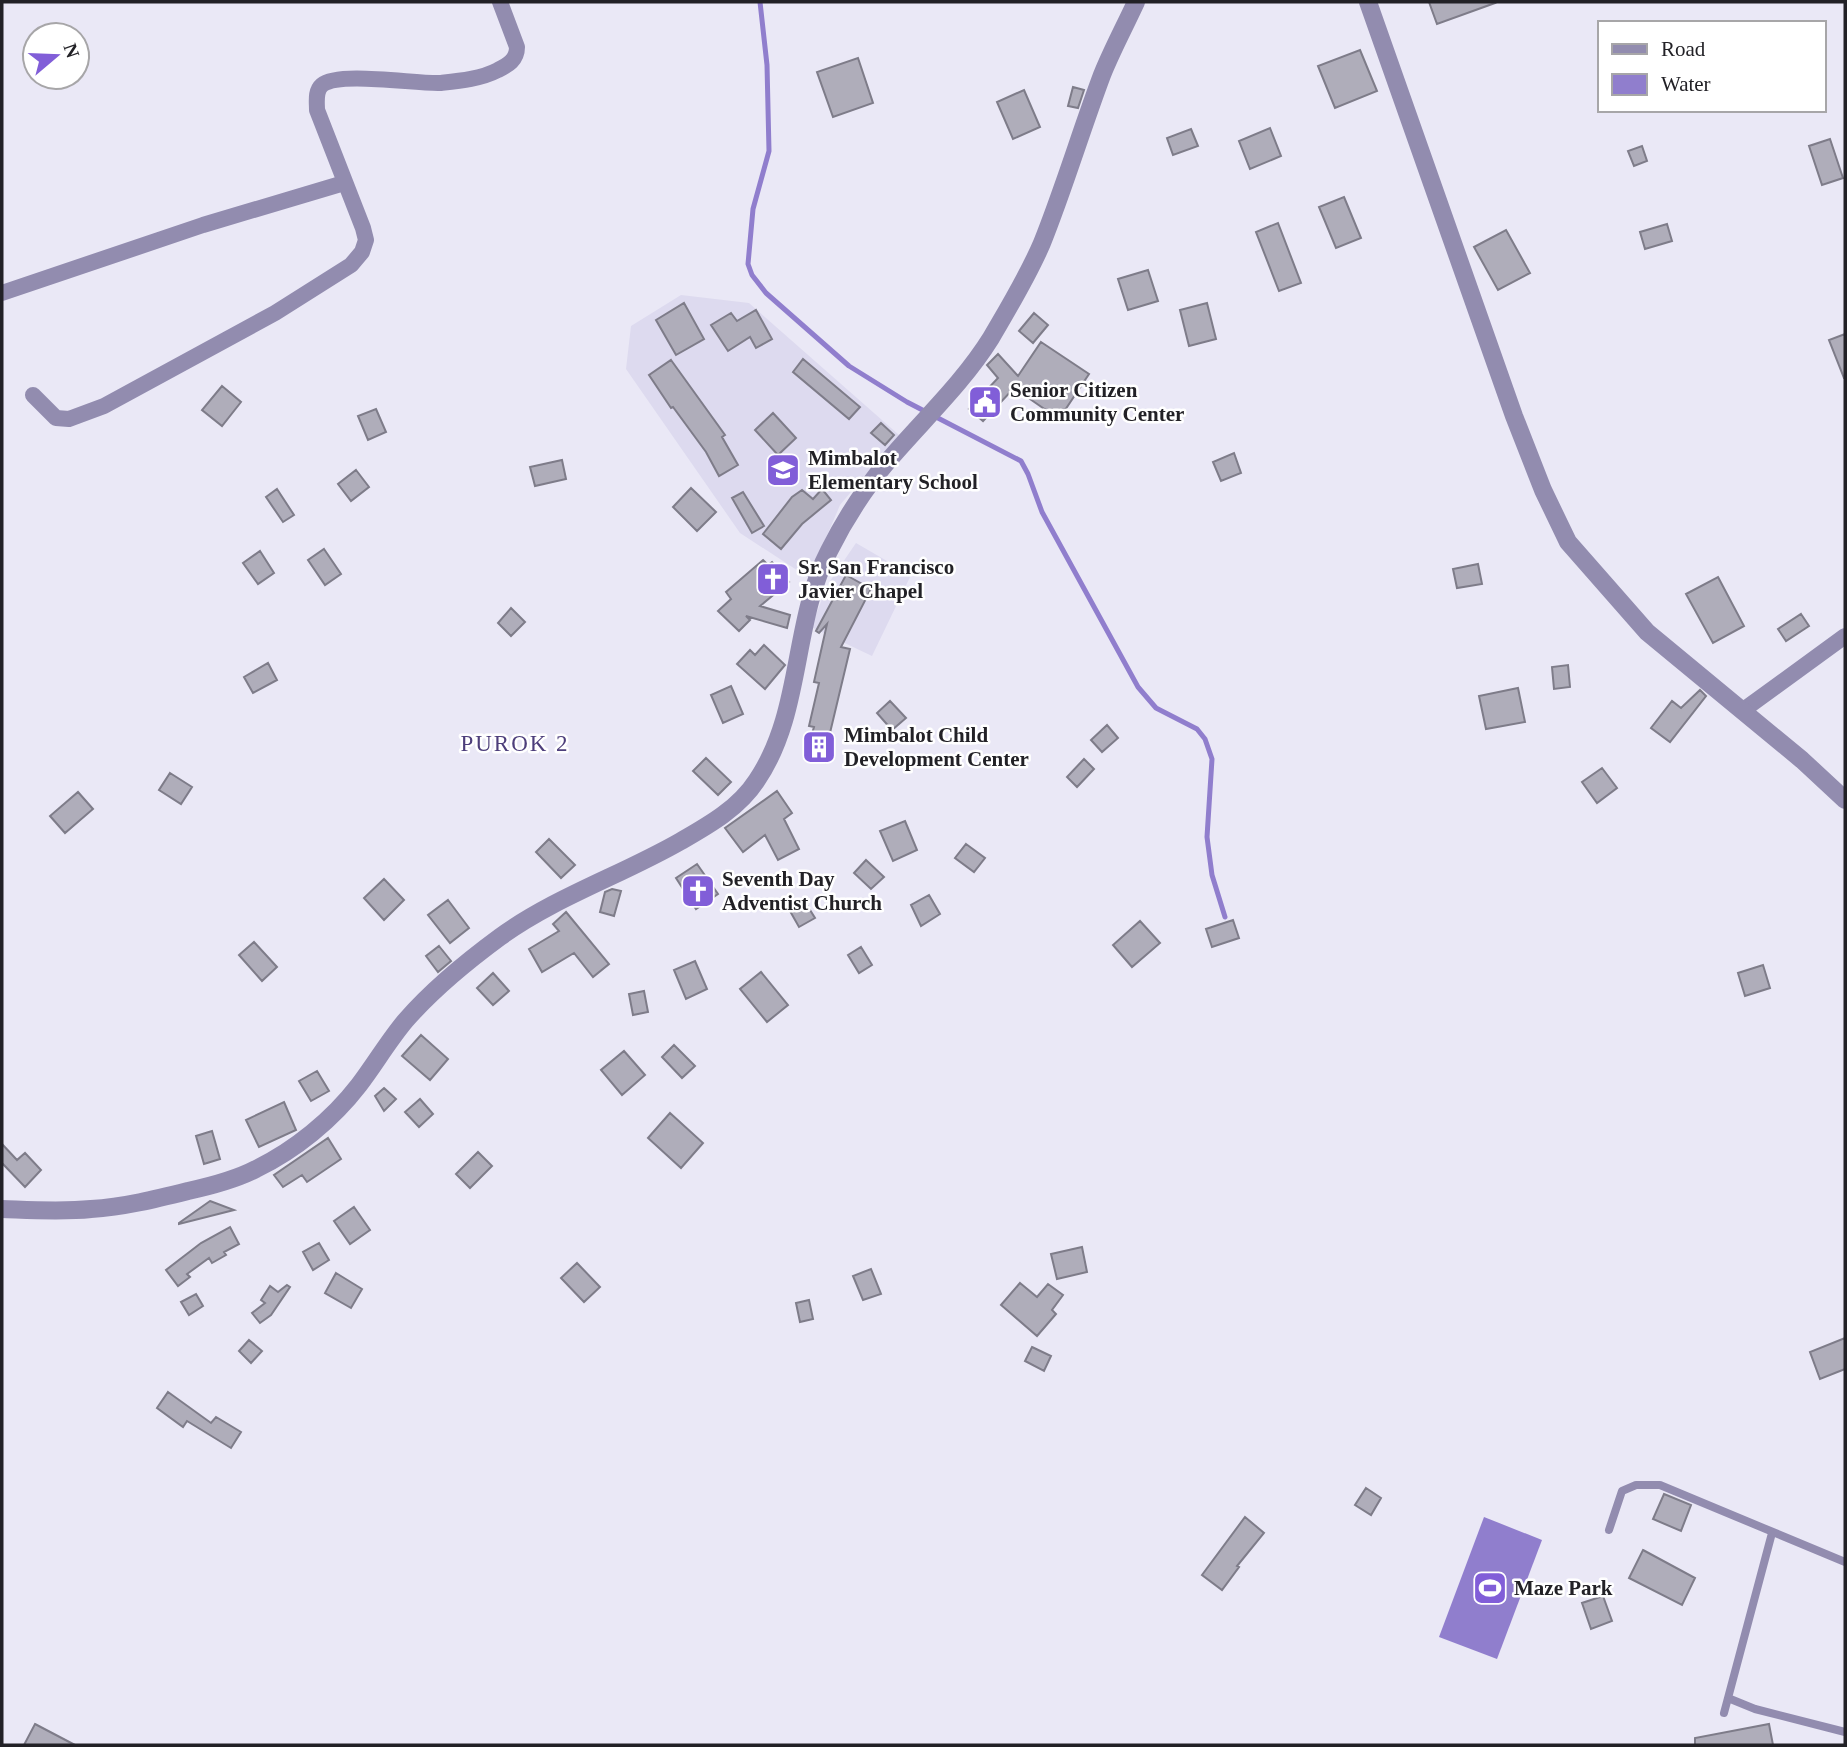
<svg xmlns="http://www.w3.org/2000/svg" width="1847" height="1747" viewBox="0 0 1847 1747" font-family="'Times New Roman',serif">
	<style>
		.built { fill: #dddaef }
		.water { fill: #907ecd }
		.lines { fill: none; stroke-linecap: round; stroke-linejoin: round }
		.stream { stroke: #907ecd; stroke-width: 5 }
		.building { fill: #afadba; stroke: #7e7c89; stroke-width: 2 }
		.service { stroke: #928caf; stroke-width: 8 }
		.minor { stroke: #928caf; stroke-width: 16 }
		.tertiary { stroke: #928caf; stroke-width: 18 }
		.labels { text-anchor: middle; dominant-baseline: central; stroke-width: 5; stroke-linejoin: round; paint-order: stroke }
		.poi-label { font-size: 21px; font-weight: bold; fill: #222126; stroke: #fff; text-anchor: start }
		.neighbourhood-label { font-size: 23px; letter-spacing: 2px; fill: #4d3e7b; stroke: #fff }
	</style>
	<rect width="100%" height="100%" fill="#eae8f6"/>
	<!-- built -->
	<path class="built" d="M681,295L749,303L899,435L840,505L809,578L740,533L626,369L631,326Z
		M856,543L911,575L872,656L811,627L828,584Z"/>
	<!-- water -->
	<path class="water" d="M1484,1517L1542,1540L1497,1659L1439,1637Z"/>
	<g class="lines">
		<!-- stream -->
		<path class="stream" d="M760,2L767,65L769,151L753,209L748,264L752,275L766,293L849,366L907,402L1021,461L1028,474L1042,512L1138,687L1156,708L1197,729L1205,739L1212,759L1207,837L1212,875L1225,917"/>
	</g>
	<!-- building -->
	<path class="building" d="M1429,2H1494L1495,3L1437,24Z
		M1360,50L1377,91L1335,108L1318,66Z
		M858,58L873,103L833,117L817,72Z
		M1073,87L1084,90L1078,108L1068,106Z
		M1024,90L1040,127L1013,139L997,102Z
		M1270,128L1281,156L1250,169L1239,141Z
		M1191,129L1198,146L1173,155L1167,138Z
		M1830,139L1843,178L1822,185L1809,146Z
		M1642,146L1647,161L1634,166L1628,151Z
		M1344,197L1361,238L1336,248L1319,207Z
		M1278,223L1301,283L1279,291L1256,232Z
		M1667,224L1672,241L1645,249L1640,232Z
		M1506,230L1530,273L1498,290L1474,247Z
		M1148,270L1158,301L1128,310L1118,279Z
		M684,303L704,339L676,355L656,320Z
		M1207,303L1216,339L1189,346L1180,310Z
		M756,310L772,339L756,348L750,337L728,351L711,325L731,313L737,321Z
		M1034,313L1048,325L1033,343L1019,331Z
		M1845,334V378H1844L1829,340Z
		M1041,342L1089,374L1059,419L1014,388L983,421L969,409L998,378L987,365L998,354L1018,376Z
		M803,359L860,407L849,419L793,372Z
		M671,360L725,435L722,437L738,465L719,476L706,452L673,407L671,408L649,375Z
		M222,386L241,402L222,426L202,410Z
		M376,409L386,432L368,440L358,416Z
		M773,413L796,438L778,455L755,430Z
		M881,423L894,435L885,445L871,433Z
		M1234,453L1241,473L1221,481L1213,462Z
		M562,460L566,479L535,486L530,467Z
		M356,470L369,487L351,501L338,484Z
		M691,488L716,512L697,531L673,507Z
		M277,489L294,515L283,522L266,497Z
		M822,489L831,500L802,524L781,549L763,534L792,497L802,490L813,499Z
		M743,492L764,526L752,533L732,498Z
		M324,549L341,574L325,585L308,560Z
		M260,551L274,573L258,584L243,563Z
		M763,560L768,565L772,562L789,582L760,606L790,615L787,628L746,616L750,620L739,631L718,611L731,599L726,592Z
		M1478,564L1482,584L1457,588L1453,569Z
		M846,575L871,589L841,647L850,649L829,737L833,738L825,762L805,756L814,727L809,726L819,683L814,682L827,624L819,633L816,631Z
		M1718,577L1744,626L1713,643L1686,594Z
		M511,608L525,622L511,636L498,623Z
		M1801,614L1809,626L1786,641L1778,629Z
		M764,645L785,665L765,689L737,664L750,650L755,655Z
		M268,663L277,680L253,693L244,677Z
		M1568,665L1570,687L1554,689L1552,667Z
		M731,686L743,714L723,723L711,695Z
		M1518,688L1525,722L1486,729L1479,696Z
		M1700,690L1706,696L1670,742L1651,728L1672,701L1681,708Z
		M890,701L906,718L892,730L877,713Z
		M1107,725L1118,738L1102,752L1091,740Z
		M706,758L731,782L718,795L693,771Z
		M1084,759L1094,769L1077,787L1067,777Z
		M1602,768L1617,788L1597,803L1582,782Z
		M170,773L192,787L181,804L159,790Z
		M777,791L792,813L784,819L799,849L778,860L765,835L743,852L725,828Z
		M78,792L93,809L65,833L50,816Z
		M905,821L917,850L893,861L880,831Z
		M549,839L575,865L561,878L536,852Z
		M966,844L985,858L974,872L955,858Z
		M866,860L884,877L871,889L854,873Z
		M697,864L718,894L696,909L676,878Z
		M384,879L404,900L384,920L364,898Z
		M612,889L621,891L614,916L600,912L605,892Z
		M929,895L940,914L921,926L911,905Z
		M448,900L469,928L450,943L428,915Z
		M805,902L815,918L799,927L790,911Z
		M566,912L609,964L593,977L574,953L542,972L529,949L559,931L553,924Z
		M1233,920L1239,938L1212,947L1206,929Z
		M1140,921L1160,943L1132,967L1113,945Z
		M254,942L277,967L262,981L239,955Z
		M439,946L451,961L438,972L426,956Z
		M861,947L872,965L859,973L848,955Z
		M695,961L707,989L686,999L674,970Z
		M1763,965L1770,988L1745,996L1738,973Z
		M761,972L788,1005L767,1022L740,989Z
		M493,973L509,991L493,1005L477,988Z
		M644,991L648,1012L633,1015L629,994Z
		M421,1035L448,1059L430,1080L402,1056Z
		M674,1045L695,1066L682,1078L662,1057Z
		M624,1051L645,1075L622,1095L601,1070Z
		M317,1071L329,1091L311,1101L299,1081Z
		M384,1088L396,1099L384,1111L375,1096Z
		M420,1099L433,1114L419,1127L405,1112Z
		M284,1102L296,1130L259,1147L246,1120Z
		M670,1113L703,1143L681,1168L648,1138Z
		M212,1131L220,1159L204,1164L196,1136Z
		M328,1138L341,1159L307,1182L302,1175L283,1187L274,1175Z
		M2,1144L17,1160L25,1153L41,1170L25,1187L2,1163Z
		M478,1152L492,1166L470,1188L456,1174Z
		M210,1201L234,1210L179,1224V1223Z
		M354,1207L370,1230L350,1244L334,1221Z
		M230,1227L239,1244L224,1252L226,1255L212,1263L209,1258L187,1274L190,1277L178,1286L166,1270L201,1243Z
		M319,1243L329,1260L313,1270L303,1252Z
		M1082,1247L1087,1272L1057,1279L1051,1254Z
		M577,1263L600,1287L584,1302L561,1278Z
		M871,1269L881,1294L863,1300L853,1276Z
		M336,1273L362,1289L351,1308L325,1293Z
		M1020,1283L1037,1297L1048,1284L1063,1295L1052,1310L1056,1314L1037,1336L1001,1305Z
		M287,1285L290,1287L271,1315L260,1323L252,1313L265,1303L261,1300L270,1286L278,1292Z
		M196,1294L203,1306L189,1315L181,1302Z
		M809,1300L813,1319L800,1322L796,1303Z
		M1845,1338V1369L1820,1379L1810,1352Z
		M249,1340L262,1351L251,1363L239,1351Z
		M1032,1347L1051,1356L1044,1371L1025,1361Z
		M168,1392L211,1423L216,1417L241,1432L231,1448L187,1421L183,1427L157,1408Z
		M1366,1488L1381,1498L1371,1515L1355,1505Z
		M1664,1494L1691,1505L1681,1531L1653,1519Z
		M1245,1517L1264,1533L1237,1566L1239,1567L1222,1590L1202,1575Z
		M1643,1550L1695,1578L1682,1605L1629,1578Z
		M1603,1596L1612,1621L1591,1629L1582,1603Z
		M35,1724L75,1745H24Z
		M1769,1724L1773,1745H1695V1738Z"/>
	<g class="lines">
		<!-- service -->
		<path class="service" d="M1609,1530L1622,1491L1636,1485H1660L1845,1562
			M1728,1698L1755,1709L1845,1732
			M1724,1713L1772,1533"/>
		<!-- minor -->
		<path class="minor" d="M2,293L203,225L344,183
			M33,395L56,418L69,419L104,406L275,313L351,265L362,252L366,240L363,228L317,110C317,102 315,91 322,85C339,71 415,84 440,83C459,81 481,79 498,70C508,65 517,60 517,47L500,2
			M1742,711L1845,636"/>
		<!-- tertiary -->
		<path class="tertiary" d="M1368,2L1514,416L1543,490L1568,542L1647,632L1802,760L1845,800
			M2,1209C31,1210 62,1212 91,1209C124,1207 156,1199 188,1191C211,1186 235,1180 256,1169C295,1150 332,1120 359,1085C375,1064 389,1040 406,1020C434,988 466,962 500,937C555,897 622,875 681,841C709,825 739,808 757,780C803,712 792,622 829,551C845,519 865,488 888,461C922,421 963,383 991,338C1009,307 1028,276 1042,243C1064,188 1081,131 1102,75C1112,50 1125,26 1136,2"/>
	</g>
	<!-- icons -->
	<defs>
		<g id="civic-square" transform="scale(1.75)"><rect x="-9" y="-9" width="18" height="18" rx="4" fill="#815ed8" stroke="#fff"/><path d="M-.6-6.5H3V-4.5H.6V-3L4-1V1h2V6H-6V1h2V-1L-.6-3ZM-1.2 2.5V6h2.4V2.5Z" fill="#fff"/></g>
		<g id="school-square" transform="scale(1.75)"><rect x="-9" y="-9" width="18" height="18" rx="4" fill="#815ed8" stroke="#fff"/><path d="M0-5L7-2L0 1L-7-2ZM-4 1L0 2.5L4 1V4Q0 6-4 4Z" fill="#fff"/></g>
		<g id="church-square" transform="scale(1.75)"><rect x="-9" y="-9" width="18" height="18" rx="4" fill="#815ed8" stroke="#fff"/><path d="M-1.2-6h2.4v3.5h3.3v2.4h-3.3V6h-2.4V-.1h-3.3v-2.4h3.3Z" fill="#fff"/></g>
		<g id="building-square" transform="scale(1.75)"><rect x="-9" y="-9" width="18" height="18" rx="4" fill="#815ed8" stroke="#fff"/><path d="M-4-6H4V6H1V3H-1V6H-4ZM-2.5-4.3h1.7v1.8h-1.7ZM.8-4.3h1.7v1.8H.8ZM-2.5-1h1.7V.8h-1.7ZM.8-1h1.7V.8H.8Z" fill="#fff"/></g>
		<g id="stadium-square" transform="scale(1.75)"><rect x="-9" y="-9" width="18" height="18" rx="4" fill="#815ed8" stroke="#fff"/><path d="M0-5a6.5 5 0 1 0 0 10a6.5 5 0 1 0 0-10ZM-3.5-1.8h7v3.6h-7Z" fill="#fff"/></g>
	</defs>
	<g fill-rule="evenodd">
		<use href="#civic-square" x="985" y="402"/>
		<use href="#school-square" x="783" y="470"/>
		<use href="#church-square" x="773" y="579"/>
		<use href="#building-square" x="819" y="747"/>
		<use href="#church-square" x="698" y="891"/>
		<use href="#stadium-square" x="1490" y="1588"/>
	</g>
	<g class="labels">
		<!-- poi labels -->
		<g class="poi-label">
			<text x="1010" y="390">Senior Citizen<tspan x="1010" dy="24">Community Center</tspan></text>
			<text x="808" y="458">Mimbalot<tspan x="808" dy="24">Elementary School</tspan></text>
			<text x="798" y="567">Sr. San Francisco<tspan x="798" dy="24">Javier Chapel</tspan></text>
			<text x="844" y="735">Mimbalot Child<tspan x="844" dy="24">Development Center</tspan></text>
			<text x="722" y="879">Seventh Day<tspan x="722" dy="24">Adventist Church</tspan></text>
			<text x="1514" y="1588">Maze Park</text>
		</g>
		<!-- neighbourhood labels -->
		<g class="neighbourhood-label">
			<text x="515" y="743">PUROK 2</text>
		</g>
	</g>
	<!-- border -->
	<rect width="1847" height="1747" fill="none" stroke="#222126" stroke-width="7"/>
	<!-- legend -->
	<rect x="1598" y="21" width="228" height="91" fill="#ffffff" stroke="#a7a6a8" stroke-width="2"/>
	<rect x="1612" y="44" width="35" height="10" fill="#928caf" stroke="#a7a6a8" stroke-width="2"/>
	<text x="1661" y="56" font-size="21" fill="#222126">Road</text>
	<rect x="1612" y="74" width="35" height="21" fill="#907ecd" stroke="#a7a6a8" stroke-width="2"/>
	<text x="1661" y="91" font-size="21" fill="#222126">Water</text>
	<!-- north arrow -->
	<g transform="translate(56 56) rotate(71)"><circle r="33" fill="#ffffff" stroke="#a7a6a8" stroke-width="2"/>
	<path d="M0-5L12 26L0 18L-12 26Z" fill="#815ed8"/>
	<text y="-10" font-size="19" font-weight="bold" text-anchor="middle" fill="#222126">N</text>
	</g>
</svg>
